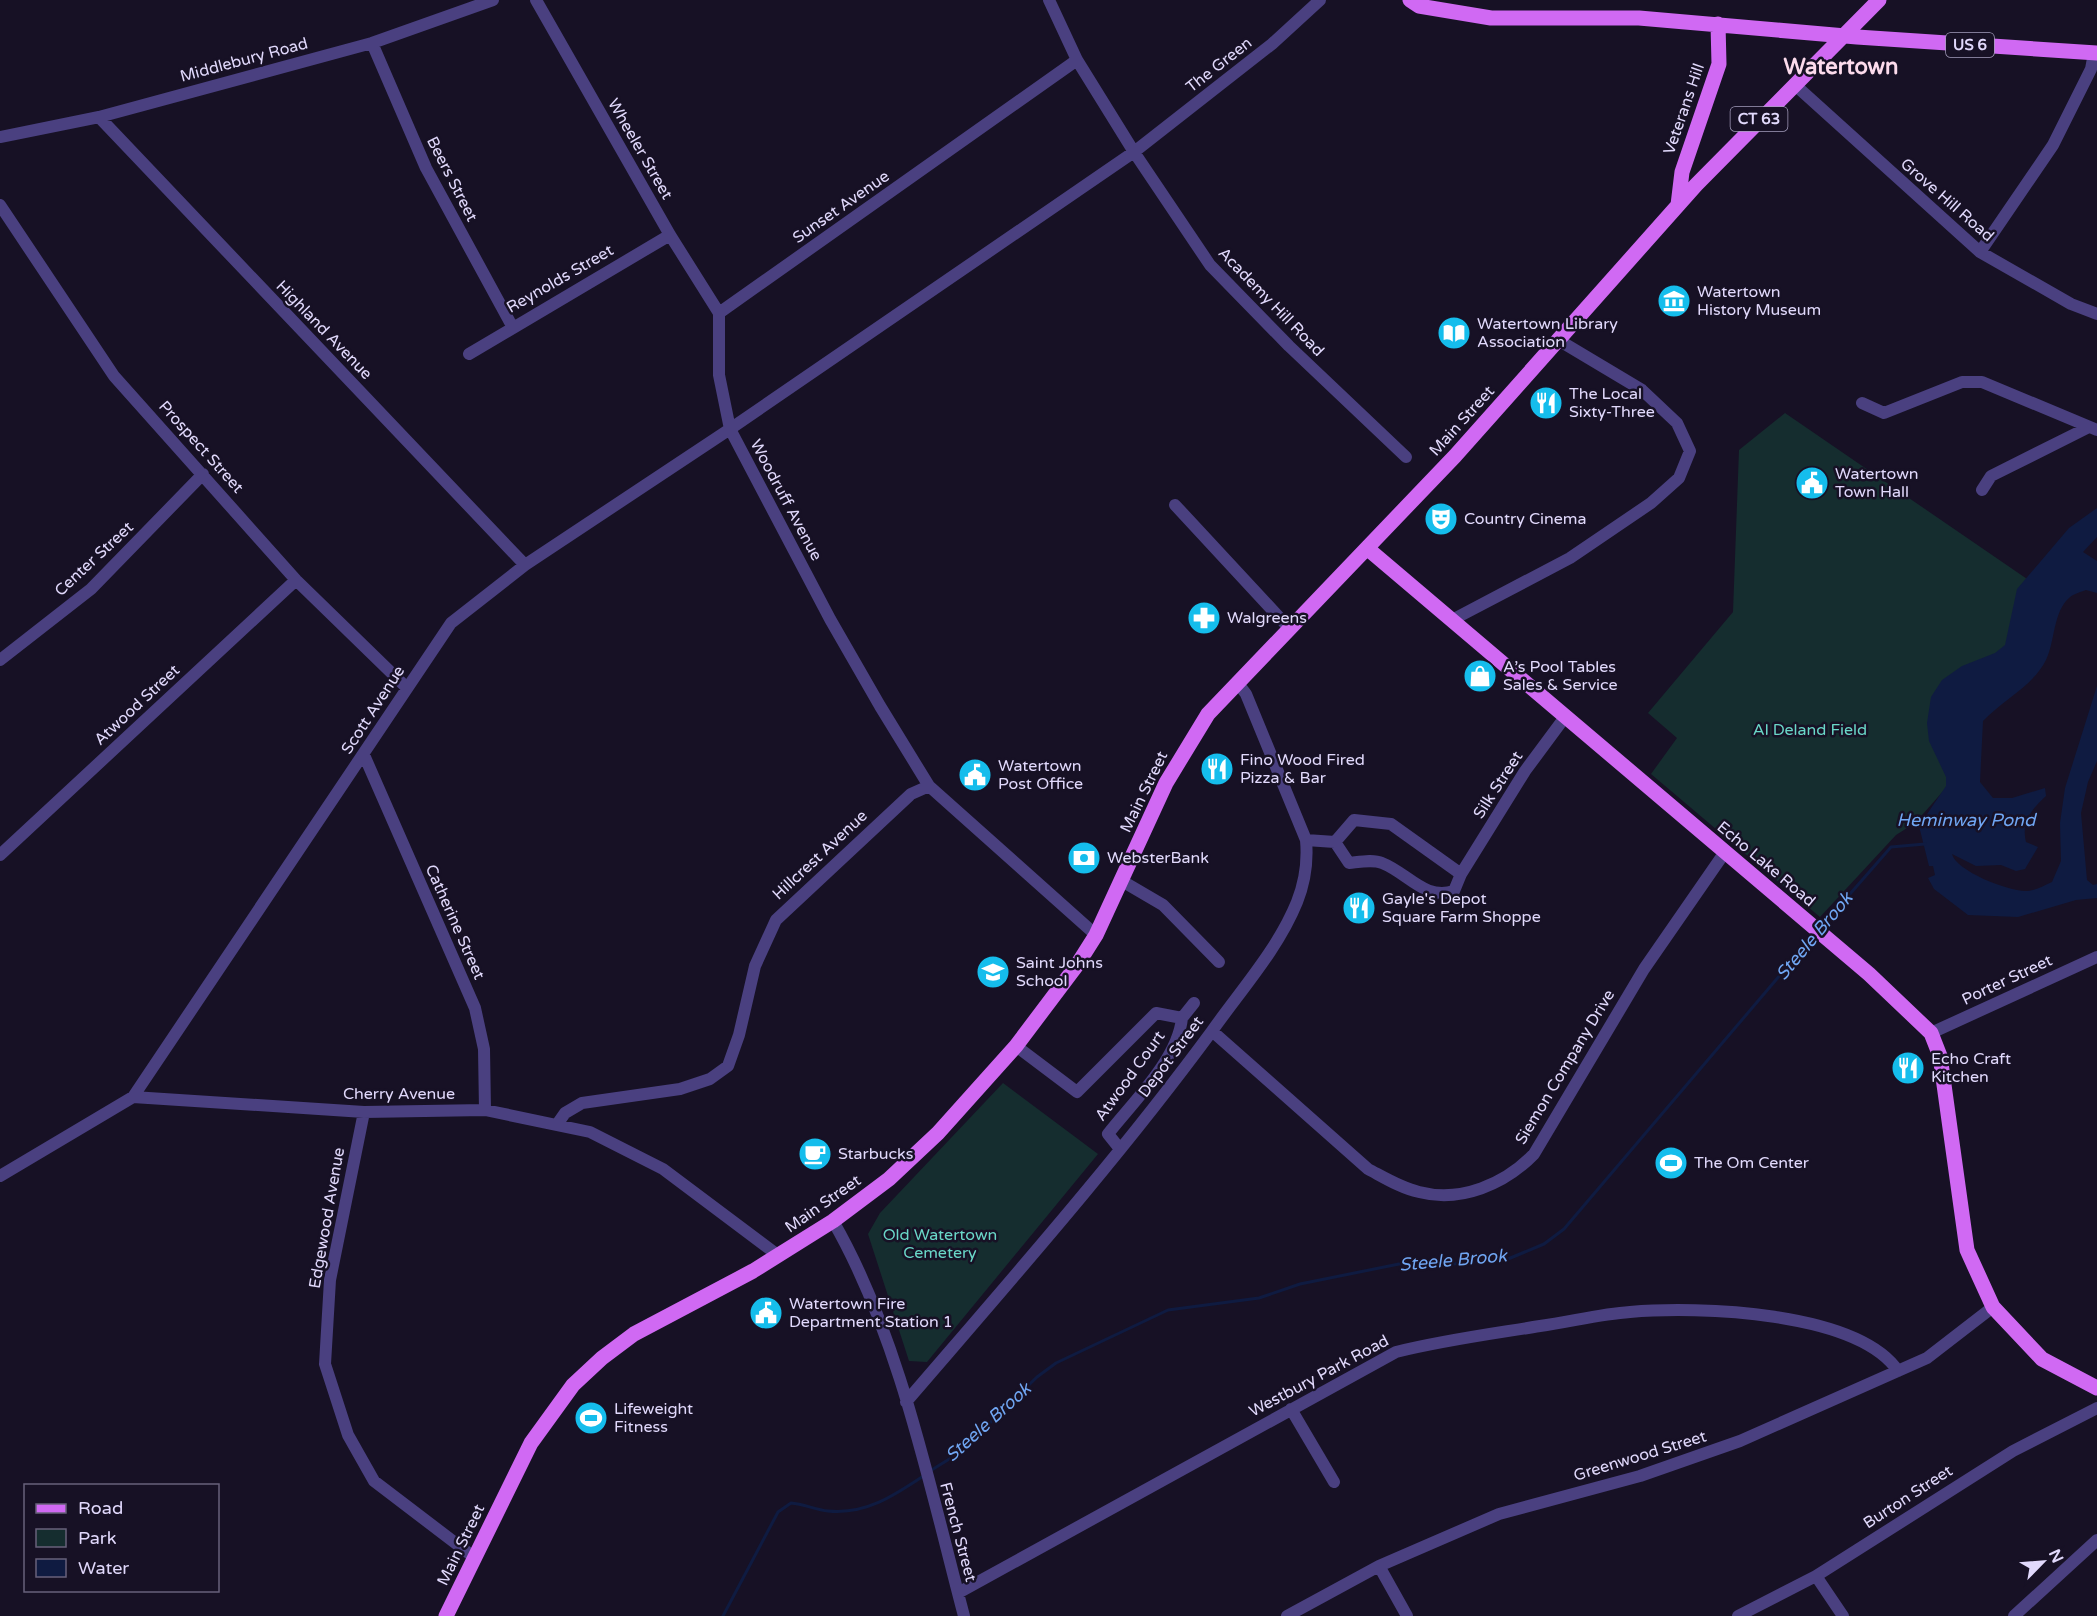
<svg xmlns="http://www.w3.org/2000/svg" width="2097" height="1616" viewBox="0 0 2097 1616" font-family="'Varela Round',sans-serif">
	<style>
		.green { fill: #152d2f }
		.water { fill: #0f1b41 }
		.lines { fill: none; stroke-linecap: round; stroke-linejoin: round }
		.stream { stroke: #0f1b41; stroke-width: 3 }
		.minor { stroke: #4a4080; stroke-width: 12 }
		.major { stroke: #d069f3; stroke-width: 15 }
		.labels { text-anchor: middle; dominant-baseline: central; stroke-width: 5; stroke-linejoin: round; paint-order: stroke }
		.shield { fill: #171125; stroke: #a49dbc; stroke-width: 1.5 }
		.shield-label { font-size: 15px; font-weight: bold; fill: #e1d9fc }
		.street-label { font-size: 16px; fill: #e1d9fc; stroke: #171125 }
		.poi-label { font-size: 16px; fill: #e1d9fc; stroke: #171125; text-anchor: start }
		.park-label { font-size: 16px; fill: #6ad7c8; stroke: #171125 }
		.water-label { font-size: 18px; font-style: italic; fill: #70a6f3; stroke: #171125 }
		.district-label { font-size: 22px; font-weight: bold; fill: #fcdbec; stroke: #171125 }
	</style>
	<rect width="100%" height="100%" fill="#171125"/>
	<!-- green -->
	<path class="green" d="M1785,413L2046,592L1994,680L1953,780L1915,823L1896,835L1820,917L1651,774L1677,738L1648,713L1733,612L1739,450Z
		M1003,1083L1098,1154L927,1362L909,1361L868,1234L880,1213Z"/>
	<!-- water -->
	<path class="water" d="M2097,508V537L2083,552L2097,561V593L2086,590C2081,592 2073,594 2069,598C2053,612 2055,642 2046,660C2033,686 2003,700 1983,721L1980,782L1993,798H2012L2045,788L2046,796C2031,810 2021,822 2026,842L2038,847L2025,869L2016,871L2001,865L1976,866L1952,854C1956,871 2008,891 2025,891C2035,891 2043,886 2052,882L2061,861L2060,823L2065,788L2097,686V761L2088,782L2081,813L2087,880L2093,885L2097,884V898L2076,900L2018,917L1968,915L1934,889L1928,878L1935,875L1933,866H1929L1919,826L1946,786V777L1929,741L1927,723L1931,697L1942,680L1962,666L1995,653L2005,645L2017,589L2069,528Z"/>
	<g class="lines">
		<!-- stream -->
		<path class="stream" d="M1822,926L1891,847L1925,844
			M930,1471L959,1453L1037,1377L1056,1363L1168,1310L1259,1298L1300,1284L1399,1264H1453L1508,1259L1544,1244L1564,1229L1815,934
			M723,1616L778,1512L791,1503C804,1504 816,1510 828,1511C866,1515 895,1495 925,1475"/>
		<!-- minor -->
		<path class="minor" d="M536,0L670,235L719,313
			M1049,0L1077,60L1134,152L1210,265L1289,346L1406,457
			M372,43L426,168L512,326
			M1794,84L1980,252L2071,304L2097,314
			M99,117L525,565
			M0,137L99,117L372,43L493,0
			M0,205L114,376L296,580L407,688
			M1980,252L2053,145L2091,69L2094,53
			M719,313V375L730,429L830,619L880,706L929,786L1096,935
			M719,313L1077,60
			M469,354L670,235
			M1862,403L1884,413L1962,382H1982L2097,430
			M1982,490L1991,476L2087,428
			M1175,505L1290,629
			M1452,620L1570,558L1651,503L1679,478L1690,451L1677,423L1642,390L1560,341
			M0,660L91,589L203,474
			M364,755L475,1008L484,1049L485,1110
			M1306,840L1335,842L1354,820L1391,824L1461,874L1525,771L1565,717
			M1335,842L1349,863C1359,862 1373,859 1382,863C1408,873 1425,901 1454,891L1461,874
			M0,855L296,580
			M1122,881L1163,905L1219,962
			M1182,1018L1194,1003
			M1212,1031L1368,1169C1385,1178 1401,1188 1419,1192C1461,1203 1505,1184 1534,1154L1644,969L1725,852
			M1931,1033L2097,957
			M1016,1046L1077,1092L1156,1013L1182,1018
			M133,1097L451,623L525,565L730,429L1134,152L1272,44L1320,0
			M364,1112L330,1280L325,1364L348,1435L374,1481L475,1558
			M558,1123L565,1113L582,1103L680,1089L710,1079L728,1066L739,1035L755,966L776,920L911,794L929,786
			M1120,1149L1108,1134C1133,1102 1178,1059 1182,1018
			M0,1176L133,1097L364,1112L485,1110L590,1132L663,1169L779,1256
			M833,1221C899,1335 930,1488 964,1616
			M906,1402C1010,1281 1117,1160 1212,1031C1241,990 1278,949 1297,902C1305,882 1308,862 1306,840L1246,694L1237,682
			M1291,1409L1334,1482
			M1379,1566L1407,1616
			M1816,1576L1843,1616
			M958,1593L1396,1352C1444,1340 1491,1334 1540,1326C1570,1322 1600,1314 1630,1312C1698,1306 1857,1311 1898,1371
			M1287,1616L1379,1566L1499,1514L1640,1476L1740,1441L1927,1358L1993,1307
			M1738,1616L1816,1576L2013,1451L2097,1408
			M2014,1616L2097,1540"/>
		<!-- major -->
		<path class="major" d="M1410,0L1419,6L1491,18H1639L1857,37L2097,53
			M1678,205L1682,172L1719,64L1718,24
			M1368,549L1869,974L1931,1033L1940,1056L1967,1250L1993,1307L2042,1359L2097,1388
			M446,1616L531,1443L573,1385L602,1358L634,1334L753,1271L833,1221L889,1179L938,1133L1016,1046L1077,965L1096,935L1166,783L1208,714L1455,456L1696,185L1879,0"/>
	</g>
	<!-- icons -->
	<defs>
		<g id="museum-disc" transform="scale(1.725)"><circle r="9.5" fill="#15bdec" stroke="#171125"/><path d="M0-6L6-3V-2H-6V-3ZM-5-1h2V3h-2ZM-1-1h2V3h-2ZM3-1h2V3H3ZM-6 4H6V6H-6Z" fill="#fff"/></g>
		<g id="library-disc" transform="scale(1.725)"><circle r="9.5" fill="#15bdec" stroke="#171125"/><path d="M-6-4Q-3-5.5-.7-3.5V5Q-3 3-6 4ZM6-4Q3-5.5 .7-3.5V5Q3 3 6 4Z" fill="#fff"/></g>
		<g id="restaurant-disc" transform="scale(1.725)"><circle r="9.5" fill="#15bdec" stroke="#171125"/><path d="M-5-6h1v4h1v-4h1v4h1v-4h1v5L-1.5 .5V6h-2V.5L-5-1ZM5-6V6H3V1.5H1.5Q1.5-4 5-6Z" fill="#fff"/></g>
		<g id="civic-disc" transform="scale(1.725)"><circle r="9.5" fill="#15bdec" stroke="#171125"/><path d="M-.6-6.5H3V-4.5H.6V-3L4-1V1h2V6H-6V1h2V-1L-.6-3ZM-1.2 2.5V6h2.4V2.5Z" fill="#fff"/></g>
		<g id="theatre-disc" transform="scale(1.725)"><circle r="9.5" fill="#15bdec" stroke="#171125"/><path d="M-5-5.5Q0-4 5-5.5V0Q5 5 0 6Q-5 5-5 0ZM-3.3-2.5H-1v1.5H-3.3ZM1-2.5H3.3v1.5H1ZM-2.8 1Q0 5.5 2.8 1Z" fill="#fff"/></g>
		<g id="pharmacy-disc" transform="scale(1.725)"><circle r="9.5" fill="#15bdec" stroke="#171125"/><path d="M-2-6h4v4h4v4h-4v4h-4v-4h-4v-4h4Z" fill="#fff"/></g>
		<g id="shop-disc" transform="scale(1.725)"><circle r="9.5" fill="#15bdec" stroke="#171125"/><path d="M-5-2.5h2.3a2.7 3.5 0 0 1 5.4 0H5L5.5 6h-11ZM-1.5-2.5h3a1.5 2.3 0 0 0-3 0Z" fill="#fff"/></g>
		<g id="bank-disc" transform="scale(1.725)"><circle r="9.5" fill="#15bdec" stroke="#171125"/><path d="M-6-4H6V4H-6ZM0-2.3a2.3 2.3 0 1 0 0 4.6a2.3 2.3 0 1 0 0-4.6Z" fill="#fff"/></g>
		<g id="school-disc" transform="scale(1.725)"><circle r="9.5" fill="#15bdec" stroke="#171125"/><path d="M0-5L7-2L0 1L-7-2ZM-4 1L0 2.5L4 1V4Q0 6-4 4Z" fill="#fff"/></g>
		<g id="cafe-disc" transform="scale(1.725)"><circle r="9.5" fill="#15bdec" stroke="#171125"/><path d="M-5.5-4.5H6V0H3Q3 3.5 0 3.5H-2.5Q-5.5 3.5-5.5 0ZM3-3.2v2h1.7v-2ZM-6 4.5H4V6H-6Z" fill="#fff"/></g>
		<g id="stadium-disc" transform="scale(1.725)"><circle r="9.5" fill="#15bdec" stroke="#171125"/><path d="M0-5a6.5 5 0 1 0 0 10a6.5 5 0 1 0 0-10ZM-3.5-1.8h7v3.6h-7Z" fill="#fff"/></g>
	</defs>
	<g fill-rule="evenodd">
		<use href="#museum-disc" x="1674" y="301"/>
		<use href="#library-disc" x="1454" y="333"/>
		<use href="#restaurant-disc" x="1546" y="403"/>
		<use href="#civic-disc" x="1812" y="483"/>
		<use href="#theatre-disc" x="1441" y="519"/>
		<use href="#pharmacy-disc" x="1204" y="618"/>
		<use href="#shop-disc" x="1480" y="676"/>
		<use href="#restaurant-disc" x="1217" y="769"/>
		<use href="#civic-disc" x="975" y="775"/>
		<use href="#bank-disc" x="1084" y="858"/>
		<use href="#restaurant-disc" x="1359" y="908"/>
		<use href="#school-disc" x="993" y="972"/>
		<use href="#restaurant-disc" x="1908" y="1068"/>
		<use href="#cafe-disc" x="815" y="1154"/>
		<use href="#stadium-disc" x="1671" y="1163"/>
		<use href="#civic-disc" x="766" y="1313"/>
		<use href="#stadium-disc" x="591" y="1418"/>
	</g>
	<g class="labels">
		<!-- shield labels -->
		<g class="shield">
			<rect x="1946" y="33" width="48" height="24" rx="4.5"/>
			<rect x="1730.5" y="107" width="57" height="24" rx="4.5"/>
		</g>
		<g class="shield-label">
			<text x="1970" y="45">US 6</text>
			<text x="1759" y="119">CT 63</text>
		</g>
		<!-- street labels -->
		<g class="street-label">
			<text transform="translate(244 60) rotate(-15)">Middlebury Road</text>
			<text transform="translate(1219 65) rotate(-38)">The Green</text>
			<text transform="translate(1684 109) rotate(-71)">Veterans Hill</text>
			<text transform="translate(640 149) rotate(60)">Wheeler Street</text>
			<text transform="translate(452 179) rotate(63)">Beers Street</text>
			<text transform="translate(1947 200) rotate(41)">Grove Hill Road</text>
			<text transform="translate(841 207) rotate(-35)">Sunset Avenue</text>
			<text transform="translate(560 279) rotate(-30)">Reynolds Street</text>
			<text transform="translate(1271 302) rotate(46)">Academy Hill Road</text>
			<text transform="translate(324 330) rotate(46)">Highland Avenue</text>
			<text transform="translate(1462 421) rotate(-48)">Main Street</text>
			<text transform="translate(201 447) rotate(48)">Prospect Street</text>
			<text transform="translate(786 500) rotate(62)">Woodruff Avenue</text>
			<text transform="translate(94 559) rotate(-43)">Center Street</text>
			<text transform="translate(137 705) rotate(-43)">Atwood Street</text>
			<text transform="translate(373 710) rotate(-57)">Scott Avenue</text>
			<text transform="translate(1498 785) rotate(-57)">Silk Street</text>
			<text transform="translate(1144 792) rotate(-64)">Main Street</text>
			<text transform="translate(820 855) rotate(-43)">Hillcrest Avenue</text>
			<text transform="translate(1766 864) rotate(40)">Echo Lake Road</text>
			<text transform="translate(455 922) rotate(66)">Catherine Street</text>
			<text transform="translate(2007 980) rotate(-25)">Porter Street</text>
			<text transform="translate(1171 1057) rotate(-53)">Depot Street</text>
			<text transform="translate(1565 1067) rotate(-59)">Siemon Company Drive</text>
			<text transform="translate(1130 1076) rotate(-54)">Atwood Court</text>
			<text x="399" y="1094">Cherry Avenue</text>
			<text transform="translate(823 1204) rotate(-35)">Main Street</text>
			<text transform="translate(327 1218) rotate(-80)">Edgewood Avenue</text>
			<text transform="translate(1319 1376) rotate(-28)">Westbury Park Road</text>
			<text transform="translate(1640 1456) rotate(-17)">Greenwood Street</text>
			<text transform="translate(1908 1497) rotate(-33)">Burton Street</text>
			<text transform="translate(958 1532) rotate(75)">French Street</text>
			<text transform="translate(461 1545) rotate(-64)">Main Street</text>
		</g>
		<!-- poi labels -->
		<g class="poi-label">
			<text x="1697" y="292">Watertown<tspan x="1697" dy="18">History Museum</tspan></text>
			<text x="1477" y="324">Watertown Library<tspan x="1477" dy="18">Association</tspan></text>
			<text x="1569" y="394">The Local<tspan x="1569" dy="18">Sixty-Three</tspan></text>
			<text x="1835" y="474">Watertown<tspan x="1835" dy="18">Town Hall</tspan></text>
			<text x="1464" y="519">Country Cinema</text>
			<text x="1227" y="618">Walgreens</text>
			<text x="1503" y="667">A’s Pool Tables<tspan x="1503" dy="18">Sales &amp; Service</tspan></text>
			<text x="1240" y="760">Fino Wood Fired<tspan x="1240" dy="18">Pizza &amp; Bar</tspan></text>
			<text x="998" y="766">Watertown<tspan x="998" dy="18">Post Office</tspan></text>
			<text x="1107" y="858">WebsterBank</text>
			<text x="1382" y="899">Gayle's Depot<tspan x="1382" dy="18">Square Farm Shoppe</tspan></text>
			<text x="1016" y="963">Saint Johns<tspan x="1016" dy="18">School</tspan></text>
			<text x="1931" y="1059">Echo Craft<tspan x="1931" dy="18">Kitchen</tspan></text>
			<text x="838" y="1154">Starbucks</text>
			<text x="1694" y="1163">The Om Center</text>
			<text x="789" y="1304">Watertown Fire<tspan x="789" dy="18">Department Station 1</tspan></text>
			<text x="614" y="1409">Lifeweight<tspan x="614" dy="18">Fitness</tspan></text>
		</g>
		<!-- park labels -->
		<g class="park-label">
			<text x="1810" y="730">Al Deland Field</text>
			<text x="940" y="1235">Old Watertown<tspan x="940" dy="18">Cemetery</tspan></text>
		</g>
		<!-- water labels -->
		<g class="water-label">
			<text x="1966" y="820">Heminway Pond</text>
			<text transform="translate(1814 936) rotate(-50)">Steele Brook</text>
			<text transform="translate(1453 1260) rotate(-5)">Steele Brook</text>
			<text transform="translate(988 1422) rotate(-42)">Steele Brook</text>
		</g>
		<!-- district labels -->
		<g class="district-label">
			<text x="1841" y="67">Watertown</text>
		</g>
	</g>
	<!-- legend -->
	<rect x="24" y="1484" width="195" height="108" fill="#171125" stroke="#68617b" stroke-width="1.5"/>
	<rect x="36" y="1504" width="30" height="9" fill="#d069f3" stroke="#68617b" stroke-width="1.5"/>
	<text x="78" y="1514" font-size="18" fill="#e1d9fc">Road</text>
	<rect x="36" y="1529" width="30" height="18" fill="#152d2f" stroke="#68617b" stroke-width="1.5"/>
	<text x="78" y="1544" font-size="18" fill="#e1d9fc">Park</text>
	<rect x="36" y="1559" width="30" height="18" fill="#0f1b41" stroke="#68617b" stroke-width="1.5"/>
	<text x="78" y="1574" font-size="18" fill="#e1d9fc">Water</text>
	<!-- north arrow -->
	<g transform="translate(2043 1562) rotate(65)" stroke="#171125" stroke-width="4.5" paint-order="stroke">
	<path d="M0-4.5L10 22L0 15L-10 22Z" fill="#e1d9fc"/>
	<text y="-9" font-size="16" font-weight="bold" text-anchor="middle" fill="#e1d9fc">N</text>
	</g>
</svg>
